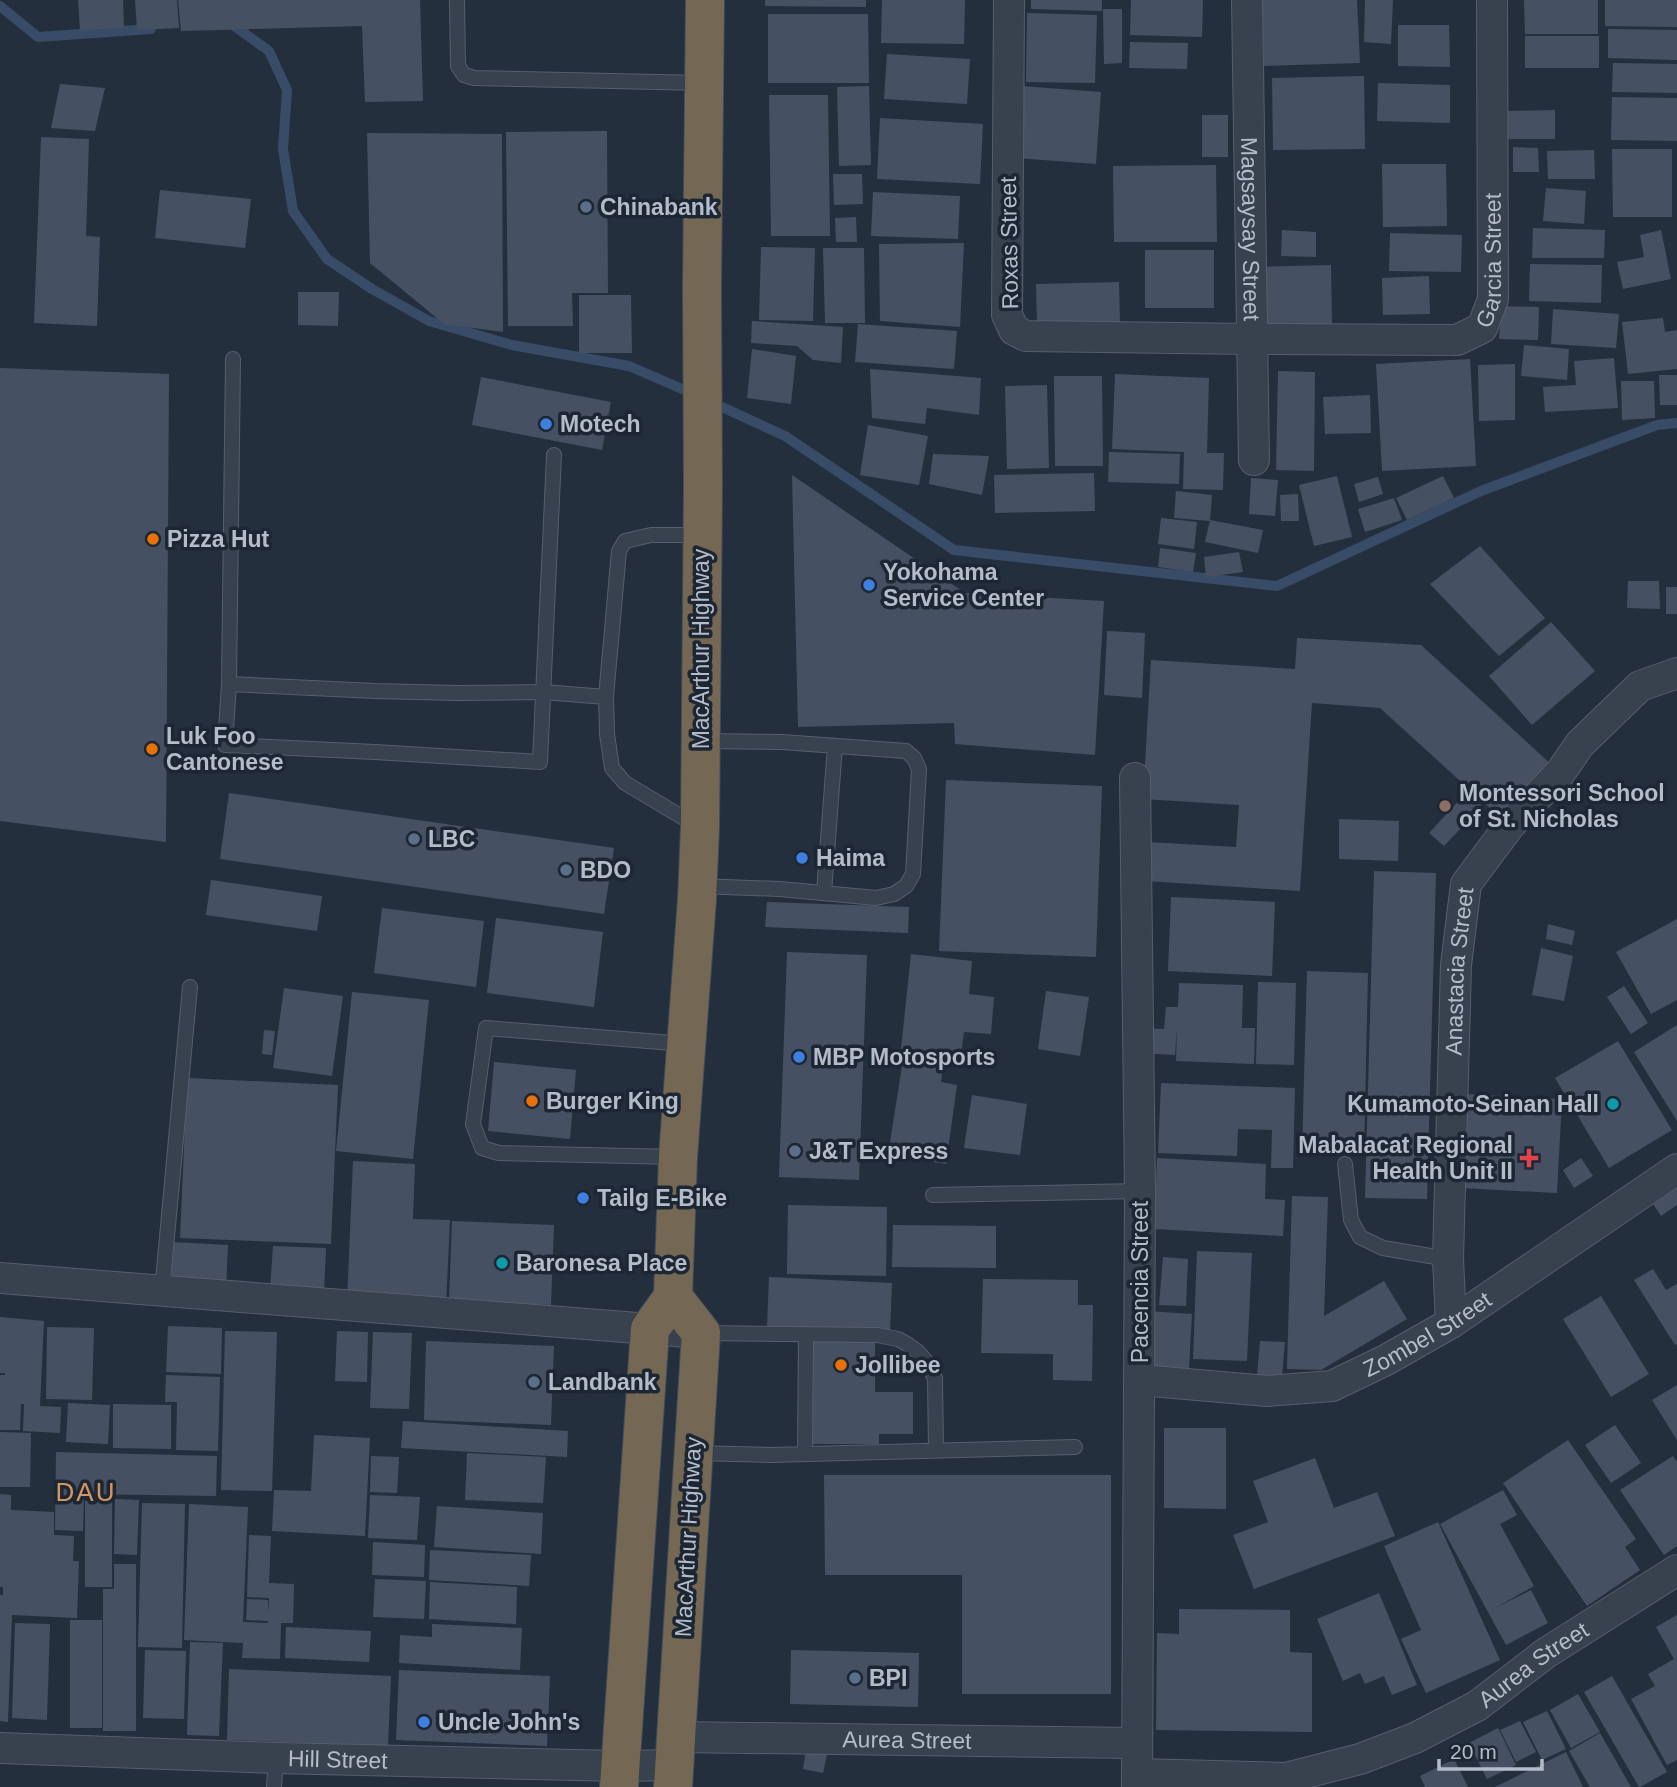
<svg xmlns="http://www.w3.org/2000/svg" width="1677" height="1787" viewBox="0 0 1677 1787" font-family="Arial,sans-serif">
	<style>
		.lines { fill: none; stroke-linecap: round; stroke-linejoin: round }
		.stream { stroke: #394c67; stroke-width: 10 }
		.building { fill: #455162 }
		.lane-casing { stroke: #565f6c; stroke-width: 16 }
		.street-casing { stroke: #565f6c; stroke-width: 32 }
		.highway-casing { stroke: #434c59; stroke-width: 40 }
		.lane { stroke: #38414e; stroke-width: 14 }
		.street { stroke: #38414e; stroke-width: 30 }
		.highway { stroke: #746855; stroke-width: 38 }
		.service-dot { fill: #5c6f8a; stroke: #1d2633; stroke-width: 2.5 }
		.shop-dot { fill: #3f7fe0; stroke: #1d2633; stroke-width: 2.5 }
		.food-dot { fill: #e8710a; stroke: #1d2633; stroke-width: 2.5 }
		.education-dot { fill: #8d6e63; stroke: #1d2633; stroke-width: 2.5 }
		.culture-dot { fill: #0f9aa8; stroke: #1d2633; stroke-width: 2.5 }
		.health-dot { fill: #e0444e; stroke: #1d2633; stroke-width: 2.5 }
		.labels { text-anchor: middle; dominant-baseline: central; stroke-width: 7; stroke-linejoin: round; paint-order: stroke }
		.poi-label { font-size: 23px; font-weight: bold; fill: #b4bcc9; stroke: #1d2633; text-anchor: start }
		.street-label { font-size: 23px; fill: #b4bcc9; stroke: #1d2633 }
		.quarter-label { font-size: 26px; letter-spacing: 2px; fill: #d59563; stroke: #1d2633 }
	</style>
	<rect width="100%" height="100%" fill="#242f3e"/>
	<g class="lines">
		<!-- stream -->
		<path class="stream" d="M0,6L38,37L151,29
			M226,23H230L269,51L287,90L283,149L293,211L327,259L372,289L429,321L512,345L629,366L696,395
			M711,402L785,436L954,550L1277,586L1481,491L1657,425L1677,423"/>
	</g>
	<!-- building -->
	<path class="building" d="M78,0H123L124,28L80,30Z
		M135,0H177L179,28L137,30Z
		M178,0H420L423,101L365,102L362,26L181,31Z
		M765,0H866V7L765,6Z
		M882,0H965L964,44L881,43Z
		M1031,0H1102V11L1031,9Z
		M1131,0H1203L1202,37L1130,35Z
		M1262,0H1357L1360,63L1264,66Z
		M1365,0H1393L1391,44L1364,42Z
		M1524,0H1598V34H1525Z
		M1605,0H1677V27L1605,26Z
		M1103,9H1122V63L1104,64Z
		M1027,13L1097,15L1095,83L1026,82Z
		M768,14H868L869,83H768Z
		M1398,25H1449L1450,67L1398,66Z
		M1608,29L1677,30V60L1608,58Z
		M1525,36H1599V68H1525Z
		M1130,42L1188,43L1187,69L1129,68Z
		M887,54L970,59L967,104L884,99Z
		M1613,63L1677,64V93L1612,92Z
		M1364,76L1365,149L1273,150L1272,78Z
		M1378,83L1450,85V123L1377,121Z
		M60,84L105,88L95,131L51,128Z
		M869,86L871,165L839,166L837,87Z
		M1021,86L1101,92L1096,164L1016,158Z
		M769,95H828L830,236H771Z
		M1612,97L1677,98V141L1611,140Z
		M1555,110V139H1508V111Z
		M1202,115H1228V157H1202Z
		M880,118L983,124L980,184L877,179Z
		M607,131L608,293H572L573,326H508L506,132Z
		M367,133L502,134L503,332L444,324L370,263Z
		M41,137L89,139L86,236L100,237L97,326L34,323Z
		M1513,147L1538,148L1539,172H1513Z
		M1612,149H1672V217H1613Z
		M1594,150L1595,179H1548L1547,151Z
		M1382,164H1446L1447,226L1383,227Z
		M1216,165L1217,242H1114L1113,166Z
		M833,174H862L863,204L834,205Z
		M1546,188L1586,191L1584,224L1543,221Z
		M160,190L251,199L245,248L155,238Z
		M873,192L960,196L958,239L871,236Z
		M856,217L857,242H836L835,218Z
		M1533,228L1605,230L1604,258H1532Z
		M1282,230L1316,232V257L1281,256Z
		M1661,230L1671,279L1623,289L1617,262L1644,257L1640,235Z
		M1390,233L1462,235L1461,272L1389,271Z
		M964,243L960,327L880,321L879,244Z
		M761,247L815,248L813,321L759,320Z
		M823,248H864L865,323H825Z
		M1145,250H1214V308H1145Z
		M1530,264L1602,265L1601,303L1529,301Z
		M1331,265L1332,324L1256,326L1254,267Z
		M1429,276L1430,314L1383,315L1382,278Z
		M1119,282L1120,323L1037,325L1036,284Z
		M298,292H339L338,326L298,325Z
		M579,295H631L632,353H579Z
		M1501,306L1539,307L1538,340L1499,339Z
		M1553,309L1619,314L1616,348L1551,344Z
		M1663,318L1665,332L1677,330V369L1628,374L1622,322Z
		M752,321L843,327L841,363L813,360L797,346L751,343Z
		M858,324L957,331L954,369L855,362Z
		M1524,345L1569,349L1567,380L1521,376Z
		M752,349L796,356L791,404L747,398Z
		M1614,358L1618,408L1545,412L1543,387L1576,385L1574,361Z
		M1470,359L1476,466L1382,471L1376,364Z
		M1515,364V420L1479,421L1478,365Z
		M0,368L169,374L166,842L0,821Z
		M870,369L981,378L979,415L927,408L925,424L872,418Z
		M1278,371L1315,372L1314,471L1276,470Z
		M1115,374L1209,378L1207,453H1224L1223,490L1183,489L1184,452L1112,449Z
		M1659,375H1677V405H1660Z
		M1054,376H1102L1103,466H1055Z
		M481,377L611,402L602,450L472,425Z
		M1621,381H1654L1655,418L1622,420Z
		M1047,385L1049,468L1007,469L1005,386Z
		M1370,395L1371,433L1325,434L1323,397Z
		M868,425L928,436L919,485L860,475Z
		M1109,452L1180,454L1179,484L1108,482Z
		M933,454L989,456L982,495L929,484Z
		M1094,473L1095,511L995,513L994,475Z
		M792,475L965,593L1104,601L1095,755L955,744L954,723L798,727Z
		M1337,476L1352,537L1314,546L1299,485Z
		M1443,476L1454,498L1407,520L1396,498Z
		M1378,477L1383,494L1359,502L1354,484Z
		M1251,478L1278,480L1275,516L1249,514Z
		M1176,491L1212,495L1210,521L1174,518Z
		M1298,494L1299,521H1281L1280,495Z
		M1394,498L1402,520L1365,532L1358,509Z
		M1161,518L1197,522L1194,549L1158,544Z
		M1210,520L1263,530L1258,553L1205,542Z
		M1480,546L1545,618L1499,656L1430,584Z
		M1160,548L1196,553L1193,572L1158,567Z
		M1239,552L1243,572L1206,577L1204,557Z
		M1628,581H1659L1660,609L1627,608Z
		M1666,587H1677V614H1666Z
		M1551,622L1595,671L1532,725L1489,676Z
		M1107,631L1145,633L1142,698L1104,695Z
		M1297,638L1421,645L1553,766L1503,820L1380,708L1312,703L1300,891L1146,881L1148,842L1236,847L1239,805L1143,799L1151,660L1295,669Z
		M946,780L1102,786L1096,957L939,951Z
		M229,793L614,848L604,914L220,859Z
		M1466,793L1482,806L1444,846L1429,833Z
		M1339,819L1399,821L1398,861L1339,859Z
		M1374,871L1436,873L1427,1199L1365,1198Z
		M211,880L322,896L317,931L206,915Z
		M1171,897L1275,902L1272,976L1168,971Z
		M767,902L909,907L908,933L765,927Z
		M382,908L484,921L476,987L374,973Z
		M496,918L603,932L594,1007L487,993Z
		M1677,919V1000L1651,1014L1616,952Z
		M1548,924L1575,931L1572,945L1546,939Z
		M1541,948L1573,956L1564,1001L1532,995Z
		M787,952L867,955L859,1180L779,1177Z
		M911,954L972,961L969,994L994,997L991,1034L964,1032L961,1055L901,1049Z
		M1307,971L1368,973L1364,1152L1302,1151Z
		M1258,982L1296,983L1294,1065L1256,1064Z
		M1179,983L1243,985L1242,1028H1255L1254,1064L1176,1061L1177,1028L1175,1055L1139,1053L1140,1028L1164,1029L1166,1007H1178Z
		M1624,986L1648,1023L1631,1034L1607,997Z
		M284,988L343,996L332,1076L273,1068Z
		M1046,991L1089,997L1080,1056L1038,1049Z
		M352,992L429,1000L413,1159L336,1151Z
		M1677,1025V1121L1634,1052Z
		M264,1030L275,1031L272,1055L262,1054Z
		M1618,1041L1672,1130L1609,1168L1555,1078Z
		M904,1053L944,1058L941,1082L957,1085L946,1164L888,1155Z
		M494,1062L576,1070L570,1139L488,1131Z
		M187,1078L338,1085L331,1244L180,1238Z
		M1161,1083L1295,1088L1293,1168H1271L1272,1130L1238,1129L1237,1156L1158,1153Z
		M1465,1094L1562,1099L1557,1193L1461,1188Z
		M972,1095L1027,1104L1020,1155L964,1148Z
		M1157,1158L1266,1164L1265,1199L1285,1200L1283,1236L1154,1229Z
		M1581,1158L1593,1176L1574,1188L1563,1170Z
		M353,1161L415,1164L413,1219L450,1220L446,1306L347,1302Z
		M1677,1176V1205L1661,1216L1647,1195Z
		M1292,1196L1328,1197L1324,1316L1384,1281L1407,1319L1321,1370L1287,1369Z
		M788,1205L887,1207L886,1276L787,1274Z
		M452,1221L554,1225L551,1305L449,1300Z
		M893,1225L996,1226V1268L892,1267Z
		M173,1242L228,1245L226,1289L171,1288Z
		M273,1246L326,1248L324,1293L270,1290Z
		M1197,1251L1252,1253L1247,1361L1193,1359Z
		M1163,1257L1188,1259L1186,1306L1159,1305Z
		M1653,1269L1666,1290L1677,1284V1344L1675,1345L1634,1280Z
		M769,1277L892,1283L890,1333L767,1327Z
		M983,1279L1078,1280V1305H1093L1092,1381L1053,1380V1354L981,1353Z
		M1601,1296L1649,1374L1611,1397L1563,1319Z
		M1147,1311L1192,1314L1189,1369L1144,1366Z
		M0,1317L44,1321L40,1406L61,1407L60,1433L23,1431L24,1404H21L20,1430H0V1375H5V1373H0Z
		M168,1326L222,1328L221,1374L166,1372Z
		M47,1327L94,1328L92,1400L46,1399Z
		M225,1331L277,1332L272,1491L221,1490Z
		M337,1331L368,1332L367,1382L335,1381Z
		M373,1332L412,1333L409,1409L370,1408Z
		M807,1339H875V1392H913V1434H879V1444H807Z
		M426,1341L554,1346L551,1425L424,1420Z
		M1260,1341L1285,1342L1282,1376L1257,1375Z
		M166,1375L220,1377L218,1451L176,1450L177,1402H165Z
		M1677,1385V1440L1652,1400Z
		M68,1403L110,1405L108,1444L66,1442Z
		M113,1404L171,1405V1449L113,1448Z
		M403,1421L568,1431L567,1457L401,1448Z
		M1615,1425L1641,1463L1611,1483L1585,1445Z
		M1164,1428H1226V1509L1164,1508Z
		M0,1432L31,1433L30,1487H0Z
		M314,1435L370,1438L365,1536L272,1531L274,1490L311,1491Z
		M1568,1440L1636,1539L1625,1547L1640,1570L1587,1606L1503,1483Z
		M56,1452L217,1456L216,1496L84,1494L83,1531L55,1530Z
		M467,1453L546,1457L543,1503L465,1500Z
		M371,1456L399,1457L397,1493L370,1492Z
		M1673,1456L1677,1462V1546L1664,1555L1620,1490Z
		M1315,1458L1334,1508L1377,1492L1395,1536L1254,1589L1233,1535L1268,1522L1253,1481Z
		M824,1475H1111V1694H962V1575H825Z
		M1503,1490L1517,1515L1500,1524L1534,1586L1495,1608L1531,1590L1548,1623L1506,1645L1440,1524Z
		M0,1494L11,1495V1510L54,1512V1535L74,1536L73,1561H79L77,1618L12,1615L8,1722L0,1721V1595H3V1587H0Z
		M370,1495L420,1497L417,1540L368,1538Z
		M115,1499L139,1500L137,1555L114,1554Z
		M85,1501H112V1587H85Z
		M142,1503L185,1504L182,1648L138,1647Z
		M189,1504L248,1507L243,1622L268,1623V1621L246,1620L247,1599L268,1600V1614L269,1598L247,1597L249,1535L271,1536L269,1583L294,1584L293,1623H281L280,1659L242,1658L243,1643L184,1640Z
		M437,1506L543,1513L541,1554L434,1547Z
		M1438,1522L1500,1660L1426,1693L1401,1639L1421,1630L1384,1546Z
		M373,1542L425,1545L424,1577L372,1575Z
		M430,1550L531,1555L529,1586L429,1580Z
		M114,1564H136V1731H103V1589H114Z
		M375,1579L426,1581L424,1619L373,1617Z
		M430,1582L517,1587L516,1624L429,1619Z
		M1379,1593L1417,1685L1392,1695L1384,1676L1365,1684L1360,1673L1343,1681L1317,1619Z
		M1179,1609L1290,1610V1652L1312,1653V1732L1156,1730L1157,1633L1179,1634Z
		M1677,1615V1760L1667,1765L1631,1699L1655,1686L1648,1674L1674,1659L1656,1627Z
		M70,1620H102V1728H70Z
		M15,1623L50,1624L47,1720L12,1718Z
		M432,1624L522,1628L520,1670L399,1663L400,1635L432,1637Z
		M286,1627L371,1631L369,1662L285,1658Z
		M190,1642L223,1643L219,1736L187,1735Z
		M145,1650L186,1651L184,1719L143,1718Z
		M791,1650L919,1653L918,1707L790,1704Z
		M229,1669L391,1676L388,1746L227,1740Z
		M399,1670L550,1676L547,1746L396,1740Z
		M1612,1676L1667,1772L1640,1787H1639L1584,1692Z
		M1578,1694L1600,1732L1571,1748L1550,1710Z
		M1547,1711L1566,1749L1542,1760L1523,1722Z
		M1520,1721L1536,1752L1516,1762L1500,1730Z
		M1498,1728L1516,1765L1487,1779L1469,1743Z
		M1600,1733L1631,1787H1590L1569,1751Z
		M806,1750L827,1754L823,1773L803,1769Z
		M1566,1752L1583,1787H1495Z
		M1454,1759L1468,1787H1425L1420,1776Z"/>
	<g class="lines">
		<!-- lane casing -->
		<g class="lane-casing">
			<path id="lane" d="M457,0L458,66L464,75L474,78L704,83
				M233,359L229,684L375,691L457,693L543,692L606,697
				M229,684L225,745L375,752L540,762L554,455
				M697,826L625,783L612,768L607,734L606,697L619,551L625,541L651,535H701
				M698,886L780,889L876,898L894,894L906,886L913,874L919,769L914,758L906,751L782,742L702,741
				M824,893L835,746
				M676,1157L499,1153L482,1148L473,1124L486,1028L685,1044
				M1345,1164L1351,1220L1360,1237L1383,1248L1448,1259
				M933,1195L1140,1191
				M162,1291L190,987
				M702,1333L877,1335L898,1339L907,1344L918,1352L926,1361L935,1378L936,1450
				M694,1453L770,1455L1075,1447
				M805,1453L806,1335
				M274,1787L276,1758"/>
		</g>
		<!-- street casing -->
		<g class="street-casing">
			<g id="street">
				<path id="s1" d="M1009,0L1007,315L1014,330L1026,336L1252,339L1457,340L1482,328L1493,299L1492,0"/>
				<path id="s2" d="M1247,0L1254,460"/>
				<path d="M1135,778L1140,1191L1137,1787"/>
				<path d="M0,1278L701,1333"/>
				<path id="s3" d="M1451,1323L1448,1259L1456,965L1466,884L1510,825L1560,773L1580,744L1640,686L1677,673"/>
				<path id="s4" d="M1140,1380L1267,1391L1332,1386L1386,1360L1451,1323L1677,1169"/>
				<path id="s5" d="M676,1737L1137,1743"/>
				<path id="s6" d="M0,1748L276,1758L620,1766L675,1765"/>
				<path id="s7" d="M1137,1774L1286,1778L1360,1759L1415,1738L1477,1706L1546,1653L1677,1570"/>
			</g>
		</g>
		<!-- highway casing -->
		<g class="highway-casing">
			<path id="highway" d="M673,1297L701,1333L673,1787
				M619,1787L650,1329L673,1297L678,1157L697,899L700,827L703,487L702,287L705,0"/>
		</g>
		<!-- lane -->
		<use href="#lane" class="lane"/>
		<!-- street -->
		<use href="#street" class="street"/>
		<!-- highway -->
		<use href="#highway" class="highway"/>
	</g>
	<!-- markers -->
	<g class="service-dot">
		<circle cx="586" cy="207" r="7"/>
		<circle cx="414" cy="839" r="7"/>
		<circle cx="566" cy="870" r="7"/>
		<circle cx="795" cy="1151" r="7"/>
		<circle cx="534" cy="1382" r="7"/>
		<circle cx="855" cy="1678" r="7"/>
	</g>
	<g class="shop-dot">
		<circle cx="546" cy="424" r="7"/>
		<circle cx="869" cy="585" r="7"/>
		<circle cx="802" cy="858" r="7"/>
		<circle cx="799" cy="1057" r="7"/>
		<circle cx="583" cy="1198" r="7"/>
		<circle cx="424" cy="1722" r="7"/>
	</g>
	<g class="food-dot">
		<circle cx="153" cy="539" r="7"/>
		<circle cx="152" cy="749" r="7"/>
		<circle cx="532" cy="1101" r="7"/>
		<circle cx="841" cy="1365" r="7"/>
	</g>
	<circle class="education-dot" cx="1445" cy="806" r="7"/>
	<g class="culture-dot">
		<circle cx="1613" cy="1104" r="7"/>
		<circle cx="502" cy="1263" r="7"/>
	</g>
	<path class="health-dot" d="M1525.5 1147.5h7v7h7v7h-7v7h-7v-7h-7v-7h7z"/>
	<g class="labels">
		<!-- poi labels -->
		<g class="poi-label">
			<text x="600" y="207">Chinabank</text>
			<text x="560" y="424">Motech</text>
			<text x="167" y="539">Pizza Hut</text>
			<text x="883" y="572">Yokohama<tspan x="883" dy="26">Service Center</tspan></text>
			<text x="166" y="736">Luk Foo<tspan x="166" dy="26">Cantonese</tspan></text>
			<text x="1459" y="793">Montessori School<tspan x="1459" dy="26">of St. Nicholas</tspan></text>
			<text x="428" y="839">LBC</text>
			<text x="816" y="858">Haima</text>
			<text x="580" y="870">BDO</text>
			<text x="813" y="1057">MBP Motosports</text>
			<text x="546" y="1101">Burger King</text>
			<text x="1599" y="1104" text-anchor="end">Kumamoto-Seinan Hall</text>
			<text x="1513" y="1145" text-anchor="end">Mabalacat Regional<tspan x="1513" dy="26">Health Unit II</tspan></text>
			<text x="809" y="1151">J&amp;T Express</text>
			<text x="597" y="1198">Tailg E-Bike</text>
			<text x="516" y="1263">Baronesa Place</text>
			<text x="855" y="1365">Jollibee</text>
			<text x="548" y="1382">Landbank</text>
			<text x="869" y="1678">BPI</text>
			<text x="438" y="1722">Uncle John's</text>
		</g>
		<!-- street labels -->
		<g class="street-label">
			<text stroke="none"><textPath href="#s2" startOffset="229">Magsaysay Street</textPath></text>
			<text transform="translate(1009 243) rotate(-91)">Roxas Street</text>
			<text stroke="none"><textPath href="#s1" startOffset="873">Garcia Street</textPath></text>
			<text transform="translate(701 649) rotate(-90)">MacArthur Highway</text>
			<text stroke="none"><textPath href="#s3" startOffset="352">Anastacia Street</textPath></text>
			<text transform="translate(1140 1282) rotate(-90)">Pacencia Street</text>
			<text stroke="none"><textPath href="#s4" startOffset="301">Zombel Street</textPath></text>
			<text transform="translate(688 1537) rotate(-87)">MacArthur Highway</text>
			<text stroke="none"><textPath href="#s7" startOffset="424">Aurea Street</textPath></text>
			<text stroke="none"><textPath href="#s5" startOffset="231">Aurea Street</textPath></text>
			<text stroke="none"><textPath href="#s6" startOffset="338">Hill Street</textPath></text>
		</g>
		<!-- quarter labels -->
		<g class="quarter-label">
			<text x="86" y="1492">DAU</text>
		</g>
	</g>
	<!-- scale -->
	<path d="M1439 1759v10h103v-10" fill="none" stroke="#b4bcc9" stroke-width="3.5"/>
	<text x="1450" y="1759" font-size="21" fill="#b4bcc9" stroke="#1d2633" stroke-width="5" paint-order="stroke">20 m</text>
</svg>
